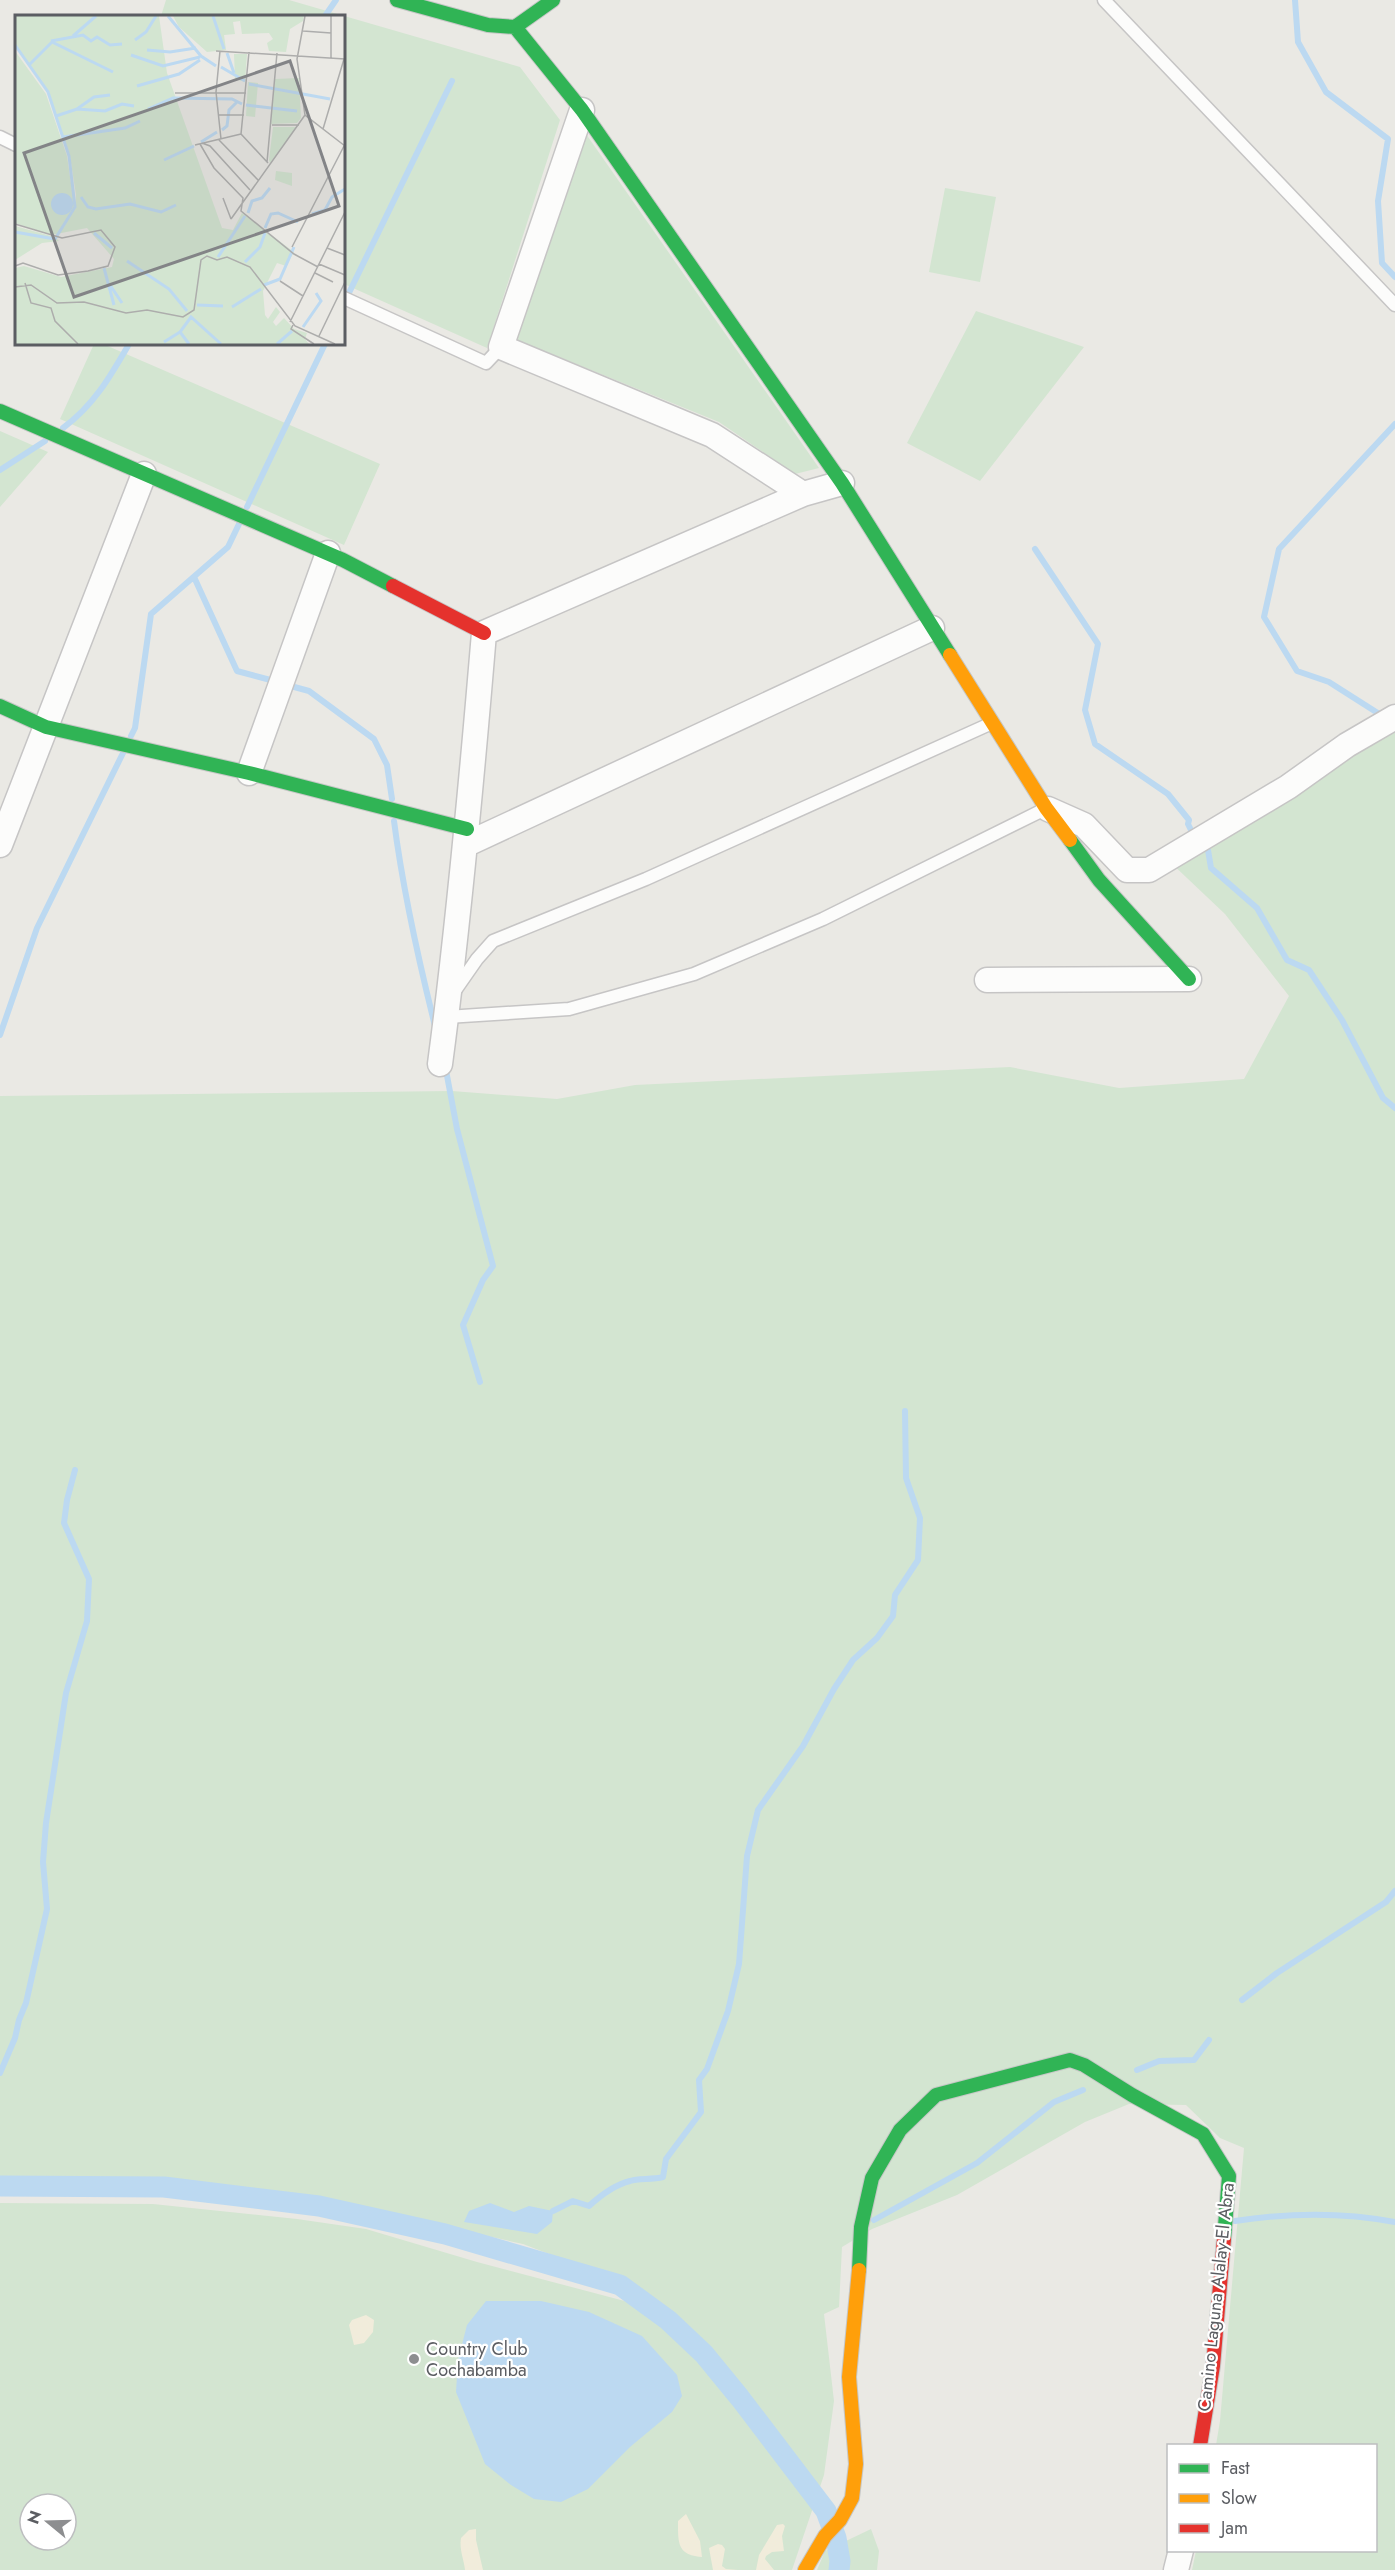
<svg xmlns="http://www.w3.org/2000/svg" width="1395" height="2570" viewBox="0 0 1395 2570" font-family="Jost,sans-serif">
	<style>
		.green { fill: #d3e5d1; fill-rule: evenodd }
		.sand { fill: #f1ecdb }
		.water { fill: #bcd9f1 }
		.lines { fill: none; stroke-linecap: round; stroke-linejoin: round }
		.stream { stroke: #bcd9f1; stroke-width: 6 }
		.canal { stroke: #bcd9f1; stroke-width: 21 }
		.lane-casing { stroke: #c6c5c5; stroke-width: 15 }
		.street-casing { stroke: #c6c5c5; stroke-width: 27 }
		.fast-casing { stroke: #c6c7c6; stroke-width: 16 }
		.slow-casing { stroke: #c6c7c6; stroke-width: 16 }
		.jam-casing { stroke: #c6c7c6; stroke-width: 16 }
		.lane { stroke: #fcfcfb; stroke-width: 12 }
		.street { stroke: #fcfcfb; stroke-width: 24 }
		.fast { stroke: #30b455; stroke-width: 14 }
		.slow { stroke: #ff9f0a; stroke-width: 14 }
		.jam { stroke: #e5322d; stroke-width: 14 }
		.poi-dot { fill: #8d8e90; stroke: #fff; stroke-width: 2 }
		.labels { text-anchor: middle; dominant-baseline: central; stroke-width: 4.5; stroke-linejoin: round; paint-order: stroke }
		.street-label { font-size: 18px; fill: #5b5d62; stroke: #fff }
		.poi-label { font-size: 18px; fill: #5b5d62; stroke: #fff; text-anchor: start }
		.inset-river { fill: none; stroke: #bcd9f1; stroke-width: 3 }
		.inset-road { fill: none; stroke: #adadac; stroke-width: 1.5 }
		.view { fill: #838487; fill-opacity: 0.15; stroke: #838487; stroke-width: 3 }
		.inset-edge { fill: none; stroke: #5b5d62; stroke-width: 3 }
	</style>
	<rect width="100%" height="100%" fill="#eae9e4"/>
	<!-- green -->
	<path class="green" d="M166,0H289L520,67L560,120L487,348L344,284V16H161Z
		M586,134L819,468L795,474L719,422L517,340Z
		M945,188L996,197L980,282L929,272Z
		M976,311L1084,347L980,481L907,443Z
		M94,344H103L380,464L344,545L60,419Z
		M0,431L48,452L0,507Z
		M1395,705V2570H1192L1196,2551L1376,2550V2446L1216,2445L1220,2421L1244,2148L1220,2138L1186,2105L1129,2104L1085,2122L957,2195L872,2229L842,2247L839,2307L824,2314L834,2401L824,2475L792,2570H0V2203L153,2204L297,2219L366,2229L477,2262L651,2308L667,2310L625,2283L523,2244L321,2199L163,2180L0,2177V1096L452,1091L557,1099L635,1085L1010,1067L1119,1088L1244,1079L1289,996L1225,914L1168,860ZM30,2504H66V2540H30Z
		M871,2529L879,2551L877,2570H817L825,2551Z"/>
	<!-- sand -->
	<path class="sand" d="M366,2315L374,2320L373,2332L364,2343L354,2345L349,2325L352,2320Z
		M686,2514L700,2541L702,2557C677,2555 678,2543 678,2521Z
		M783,2524L785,2526L782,2536L784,2551L772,2552L766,2556L765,2559L774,2570H756L759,2555L777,2525Z
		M476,2529V2540L483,2570H465C464,2559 459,2550 461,2538L469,2530Z
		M718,2544L722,2545L725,2549L722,2566L726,2569L738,2570H713L709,2548Z"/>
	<!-- water -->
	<path class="water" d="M490,2203L514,2212L529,2206L553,2211L552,2222L537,2234L464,2222L469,2211Z
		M486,2301H541L589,2312L642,2336L677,2375L682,2396L672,2412L630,2447L588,2489L561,2502L534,2499L511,2485L485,2464L456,2392L458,2360L467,2325Z"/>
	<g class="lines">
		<!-- stream -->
		<path class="stream" d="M1295,0L1298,42L1326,92L1388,139L1378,201L1382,263L1395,277
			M325,16L336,0
			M345,301L452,81
			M63,428C94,405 110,377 129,344
			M0,470L45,441
			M247,507L325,344
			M1035,549L1098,644L1085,710L1095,744L1168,794L1189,820L1188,824L1194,836
			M194,577L237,671L278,682
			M287,685L309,691L374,739L387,765L392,799
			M1384,717L1329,682L1297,671L1264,617L1279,549L1395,424
			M131,736L135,728L151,614L228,547L239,524
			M394,821C403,891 418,958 435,1026
			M1200,847L1208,850L1211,868L1257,908L1287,960L1309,970L1342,1020L1383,1098L1395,1108
			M0,1035L37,928L123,753
			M445,1065L457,1129L493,1266L483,1280L463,1325L480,1382
			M1242,2000L1277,1973L1386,1902L1395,1891
			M1137,2070L1159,2061L1194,2060L1209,2040
			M0,2073L15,2038L19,2020L26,2003L47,1909L43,1862L46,1823L66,1693L87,1621L89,1579L64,1523L67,1500L75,1470
			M553,2211L573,2201L589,2206C601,2195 614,2185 630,2181C638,2178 652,2180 663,2177L666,2159L701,2112L699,2080L707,2069L728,2011L739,1964L747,1856L758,1810L803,1746L834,1689L853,1660L877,1638L893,1616L895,1595L918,1560L920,1518L906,1478L905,1411
			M874,2220L977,2163L1054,2102L1083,2090
			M1235,2221C1287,2213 1343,2212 1395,2222"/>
		<!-- canal -->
		<path class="canal" d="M0,2186L164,2187L319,2206L445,2234L620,2285L668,2320L704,2354L740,2398L826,2511L836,2538L840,2561L839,2570"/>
		<!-- lane casing -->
		<g class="lane-casing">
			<path id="lane" d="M1104,0L1395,305
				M0,137L16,145
				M344,298L486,363L501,347
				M454,992L477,959L493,941L646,879L992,723
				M447,1017L569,1009L694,974L823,919L1045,809"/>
		</g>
		<!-- street casing -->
		<g class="street-casing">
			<path id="street" d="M582,110L501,347L712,435L803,494
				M249,773L328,553
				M1048,809L1084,825L1127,870H1149L1288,787L1347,745L1395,717
				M467,844L932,628
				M0,845L144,474
				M987,980L1189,979
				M440,1064C459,921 472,777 484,633L803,494L842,483
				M1176,2570L1181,2550"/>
		</g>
		<!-- fast casing -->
		<g class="fast-casing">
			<path id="fast" d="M397,0L488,25L515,27L553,0
				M515,27L582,110L842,483L950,655
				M0,411L343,560L393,586
				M0,706L46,727L249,773L467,829
				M1070,840L1099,880L1189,979
				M859,2270L861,2227L872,2178L900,2130L936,2095L1070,2060L1084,2065L1132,2095L1203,2134L1229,2176L1224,2239"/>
		</g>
		<!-- slow casing -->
		<g class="slow-casing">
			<path id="slow" d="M950,655L1046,808L1070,840
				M805,2570L825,2536L840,2520L852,2498L856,2464L849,2377L859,2270"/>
		</g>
		<!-- jam casing -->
		<g class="jam-casing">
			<path id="jam" d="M393,586L484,633
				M1200,2446L1213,2366L1224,2239"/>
		</g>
		<!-- lane -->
		<use href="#lane" class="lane"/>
		<!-- street -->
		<use href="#street" class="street"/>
		<!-- fast -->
		<use href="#fast" class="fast"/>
		<!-- slow -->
		<use href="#slow" class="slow"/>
		<!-- jam -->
		<use href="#jam" class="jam"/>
	</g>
	<!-- markers -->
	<circle class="poi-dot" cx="414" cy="2359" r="6"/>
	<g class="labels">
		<!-- street labels -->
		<g class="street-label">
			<text transform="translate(1216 2297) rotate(-84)">Camino Laguna Alalay-El Abra</text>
		</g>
		<!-- poi labels -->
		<g class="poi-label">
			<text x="426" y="2349">Country Club<tspan x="426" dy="21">Cochabamba</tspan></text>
		</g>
	</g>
	<!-- overview -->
	<g transform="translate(15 15)">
		<rect width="330" height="330" fill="#eae9e4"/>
		<path d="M0,1H144L152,58L207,213L218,215L227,198L279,237L271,251L262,248L248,276L250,300L253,304L261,292L265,297L258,307L261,311L269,303L279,314L292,318L290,324L294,329H0V253L9,251L46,262L97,252L99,244L72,213L36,220L0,208V36L31,79L52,141L60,196L61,180L55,141L34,77L0,29ZM158,1H289L288,6L275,14L271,37L254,36L252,28L258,24L254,18L227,19L225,6L218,7L220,19L209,20L211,35L192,37L164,12ZM219,39H232L230,67L220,64ZM284,63L286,103L282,108L256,109L260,64ZM233,67L243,68L240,102L231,101ZM258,112H282L255,148L254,145ZM261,156L277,158V171L260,165ZM0,211L40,222L44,226L27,228L0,245Z" fill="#d3e5d1"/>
		<path d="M36 189a11 11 0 1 1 22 0a11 11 0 1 1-22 0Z" fill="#bcd9f1"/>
		<path class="inset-river" d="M153,1L186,41L201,51M198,1L209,34M58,21L81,1M120,25L131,17L141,1M36,26L68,20L76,26L82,22L95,30L107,29M0,30L33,77L54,141L60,192L40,224L0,217M132,35L155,37L181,33M212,38L219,58M116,40L148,51L185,42M14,50L37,27L98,57M206,52L230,66M234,69L315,84M122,71L164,59L185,45M231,90L282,96M62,94L79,82L95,80M133,94L158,83L217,84L227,89M41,101L62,94L90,96L107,89L119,91M207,115L212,111L214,95L222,87M48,122L110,113L125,106M186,127L202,117M149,145L179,131M66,182L73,192L81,194L115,189L146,197L161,190M233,198L237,186L247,183L255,173M297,199L310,195L317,182L330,174M250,213L256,199L263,198L283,207M79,218L97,233M203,242L230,201M112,246L154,274L172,296M230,247L245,232L250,218M89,253L99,290M95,270L107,288M249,270L265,264L279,232M182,290L208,291M217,292L246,274M288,312L306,286L301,278M149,327L165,317M174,329L165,317L176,302L206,329M262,329L277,316"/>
		<path class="inset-road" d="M290,1L282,44L290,100L330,131M316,1V43M288,16L316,18M201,36L330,44M205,36L201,77L206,124M160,78H231M204,100H229M257,110H284M308,114L329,44M226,119L234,37M226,119L253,148M204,125L243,165M187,128L195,131L235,175M185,129L199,153L228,183L226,196L279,239L303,252M180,130L226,119M252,147L262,38M208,183L216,204M216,204L290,100M0,209L47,223L86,215L100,232L93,251L73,256L43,260L8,248L0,251M277,232L329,131M312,233L330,240M304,249L330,260M300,258L318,267M265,266L288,281M10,268L16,288L36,293L40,306L63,329M0,272L16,270L42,288L69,287L111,298L132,295L168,302L179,295L186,245L192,241L202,245L212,242L235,252L280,311L320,329M275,307L330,197M278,310L276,314L299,329M304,321L330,267"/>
		<path class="view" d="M275,46L324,191L59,282L9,138Z"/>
		<rect width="330" height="330" class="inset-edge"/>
	</g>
	<!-- legend -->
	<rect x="1167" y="2444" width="210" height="108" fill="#ffffff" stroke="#bdbec0" stroke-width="1.5"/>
	<rect x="1179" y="2464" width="30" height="9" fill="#30b455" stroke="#bdbec0" stroke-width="1.5"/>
	<text x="1221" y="2474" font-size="18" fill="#5b5d62">Fast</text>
	<rect x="1179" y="2494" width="30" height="9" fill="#ff9f0a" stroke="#bdbec0" stroke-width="1.5"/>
	<text x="1221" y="2504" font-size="18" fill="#5b5d62">Slow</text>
	<rect x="1179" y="2524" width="30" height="9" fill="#e5322d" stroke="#bdbec0" stroke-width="1.5"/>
	<text x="1221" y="2534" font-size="18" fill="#5b5d62">Jam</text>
	<!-- north arrow -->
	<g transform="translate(48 2522) rotate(289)"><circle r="28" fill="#ffffff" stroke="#bdbec0" stroke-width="1.5"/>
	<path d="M0-4.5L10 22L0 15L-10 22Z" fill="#8d8e90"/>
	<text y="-9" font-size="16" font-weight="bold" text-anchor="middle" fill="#5b5d62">N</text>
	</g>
</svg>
